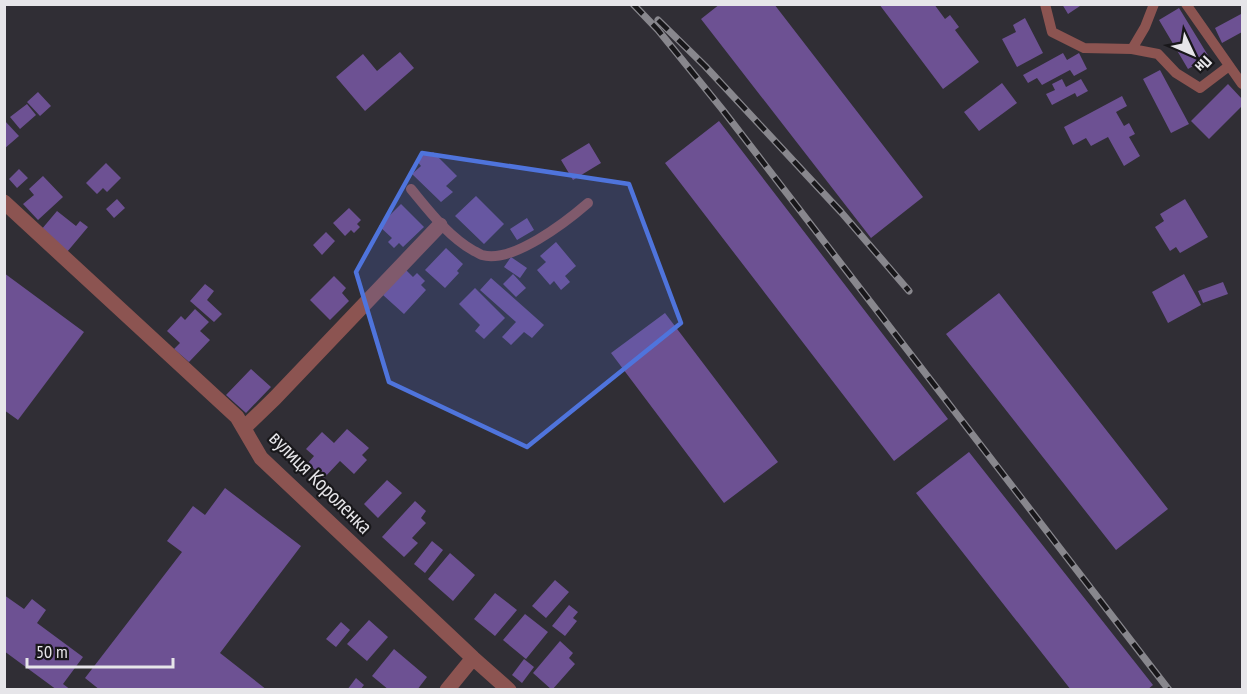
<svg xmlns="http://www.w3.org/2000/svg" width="1247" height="694" viewBox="0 0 1247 694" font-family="'PT Sans Narrow',sans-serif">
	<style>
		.building { fill: #6d5193 }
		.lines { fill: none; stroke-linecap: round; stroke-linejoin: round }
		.lane { stroke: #8c5451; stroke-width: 10 }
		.street { stroke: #8c5451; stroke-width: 15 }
		.rail-casing { stroke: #88878d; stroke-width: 7 }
		.rail { stroke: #18171a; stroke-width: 4.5; stroke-dasharray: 14; stroke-linecap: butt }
		.marked { fill: #4f74dc; fill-opacity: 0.2; stroke: #4f74dc; stroke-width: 4.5; stroke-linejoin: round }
		.labels { text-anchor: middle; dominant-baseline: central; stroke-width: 4.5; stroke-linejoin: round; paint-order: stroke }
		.street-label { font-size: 21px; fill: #e6e5e9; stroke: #18171a }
	</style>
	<rect width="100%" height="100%" fill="#302e35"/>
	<!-- building -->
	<path class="building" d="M720,4H774L923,197L871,238L701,19Z
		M879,4H934L945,19L950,15L959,27L955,30L979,62L943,89Z
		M1062,4H1083L1068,14Z
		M1179,8L1209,57L1188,69L1159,20Z
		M1241,14L1242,16V32L1222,43L1215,28Z
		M1025,18L1043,53L1017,67L1002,39L1016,32L1013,25Z
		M400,52L414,68L365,111L336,77L363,54L377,71Z
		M1063,53L1067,60L1079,53L1087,69L1074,76L1070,70L1042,85L1037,78L1028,83L1023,75Z
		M1160,70L1189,124L1171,133L1143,79Z
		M1062,79L1066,87L1081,79L1088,91L1077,97L1075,93L1052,105L1046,94L1055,90L1052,84Z
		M1002,83L1017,103L979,131L964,112Z
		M1228,84L1242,99V106L1209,139L1191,121Z
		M38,92L51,106L40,116L27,102Z
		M1122,96L1127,106L1116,112L1124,126L1129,123L1135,134L1129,137L1140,156L1124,166L1108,137L1091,146L1086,138L1073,145L1064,127Z
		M27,104L36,115L20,129L10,117Z
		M4,120L19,136L4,149Z
		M719,121L948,419L894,461L665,163Z
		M589,143L601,163L573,180L561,160Z
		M426,152L430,155L433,152L457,176L446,186L453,192L441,202L412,174L421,166L417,161Z
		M106,163L121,178L107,192L103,188L97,194L86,183Z
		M19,169L28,178L17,188L9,179Z
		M43,176L63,197L38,220L23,204L34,195L29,189Z
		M476,196L504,224L484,244L455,216Z
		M117,199L125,208L114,218L106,209Z
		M1185,199L1208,237L1180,253L1176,247L1170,251L1155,227L1164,221L1160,214Z
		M401,204L424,227L403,247L399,243L394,248L388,242L392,238L379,226Z
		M349,208L361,220L357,224L360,227L354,233L351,230L345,236L333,223Z
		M57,211L76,226L80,221L88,227L67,252L41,230Z
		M527,218L534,230L517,240L510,229Z
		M326,232L335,241L322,255L313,245Z
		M556,242L576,266L565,276L570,282L561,290L554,281L550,285L537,270L546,262L540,256Z
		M446,248L463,264L457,271L459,273L445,288L425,270Z
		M511,257L527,268L520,278L504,267Z
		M404,268L413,277L417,273L425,281L421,285L426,290L404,314L383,295Z
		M4,273L84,332L18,420L4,410Z
		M513,274L526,288L516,297L503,284Z
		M1184,274L1201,305L1168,323L1152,292Z
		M334,276L346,288L342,293L349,301L330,320L310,300Z
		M491,278L544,325L532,338L524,332L511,345L502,337L516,322L480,290Z
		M1223,282L1228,294L1203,303L1198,291Z
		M205,284L214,291L207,300L222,314L214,322L190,301Z
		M475,288L505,318L484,339L475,331L480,325L459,304Z
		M999,293L1168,509L1116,550L946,334Z
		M195,309L209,322L200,331L210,340L189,362L174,349L180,343L167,331L181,316L185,320Z
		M665,313L778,462L724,503L611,353Z
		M251,369L271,387L246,413L226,395Z
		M347,429L369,448L362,455L367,460L354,474L340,461L324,478L308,463L314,456L306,449L322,432L334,443Z
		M969,452L1153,685L1147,690H1071L916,493Z
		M387,480L402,493L378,518L364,504Z
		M225,488L301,546L220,653L267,690H100L85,678L182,552L167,541L193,506L205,515Z
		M415,501L426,511L421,518L426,523L412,538L418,543L404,557L382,537Z
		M432,541L443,550L425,573L414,564Z
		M450,553L475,575L453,601L428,579Z
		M555,580L569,592L546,618L532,606Z
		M495,593L517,610L495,636L474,619Z
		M4,595L24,609L32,599L46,610L37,623L83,657L63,684L71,690H57L4,651Z
		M569,605L578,612L573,618L577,621L565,636L552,626Z
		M525,614L548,632L526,659L503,640Z
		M369,620L388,637L367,661L347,644Z
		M341,622L350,630L336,647L326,639Z
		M560,641L573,653L569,658L575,664L552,690L533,673Z
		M394,649L427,677L417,690H389L372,676Z
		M524,659L534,667L522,683L512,675Z
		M356,678L364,685L360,690H347Z"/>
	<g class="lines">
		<!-- lane -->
		<path class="lane" d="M1045,4L1052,32L1084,48L1132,49L1145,27L1154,4
			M1186,4L1242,84
			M1132,49L1158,54L1176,73L1200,88L1229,66
			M411,189C430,212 448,236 474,251C477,252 479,254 482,255C512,264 566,222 588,203"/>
		<!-- street -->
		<path class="street" d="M4,202L237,417L261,458L473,658L509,690
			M244,428L275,398L440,225
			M447,690L473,658"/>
		<!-- rail casing -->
		<g class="rail-casing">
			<path id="rail" d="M633,4L658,30L722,109L1169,690
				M658,20L705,66L841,212L909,291"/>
		</g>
		<!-- rail -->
		<use href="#rail" class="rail"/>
	</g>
	<!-- marked area -->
	<path class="marked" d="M422,153L629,184L681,323L527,447L389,382L356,272Z"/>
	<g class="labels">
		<!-- street labels -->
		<g class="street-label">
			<text transform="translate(321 482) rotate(45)">вулиця Короленка</text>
		</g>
	</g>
	<!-- border -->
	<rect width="1247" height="694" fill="none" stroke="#e6e5e9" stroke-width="12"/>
	<!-- north arrow -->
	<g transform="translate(1193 54) rotate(134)" stroke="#18171a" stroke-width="4.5" paint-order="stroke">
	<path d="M0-4.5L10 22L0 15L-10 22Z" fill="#e6e5e9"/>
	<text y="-9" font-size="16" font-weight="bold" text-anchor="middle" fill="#e6e5e9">Пн</text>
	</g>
	<!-- scale -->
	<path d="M27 658v9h146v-9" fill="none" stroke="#e6e5e9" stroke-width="3"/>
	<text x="36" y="658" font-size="18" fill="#e6e5e9" stroke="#18171a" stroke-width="4.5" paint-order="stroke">50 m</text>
</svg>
